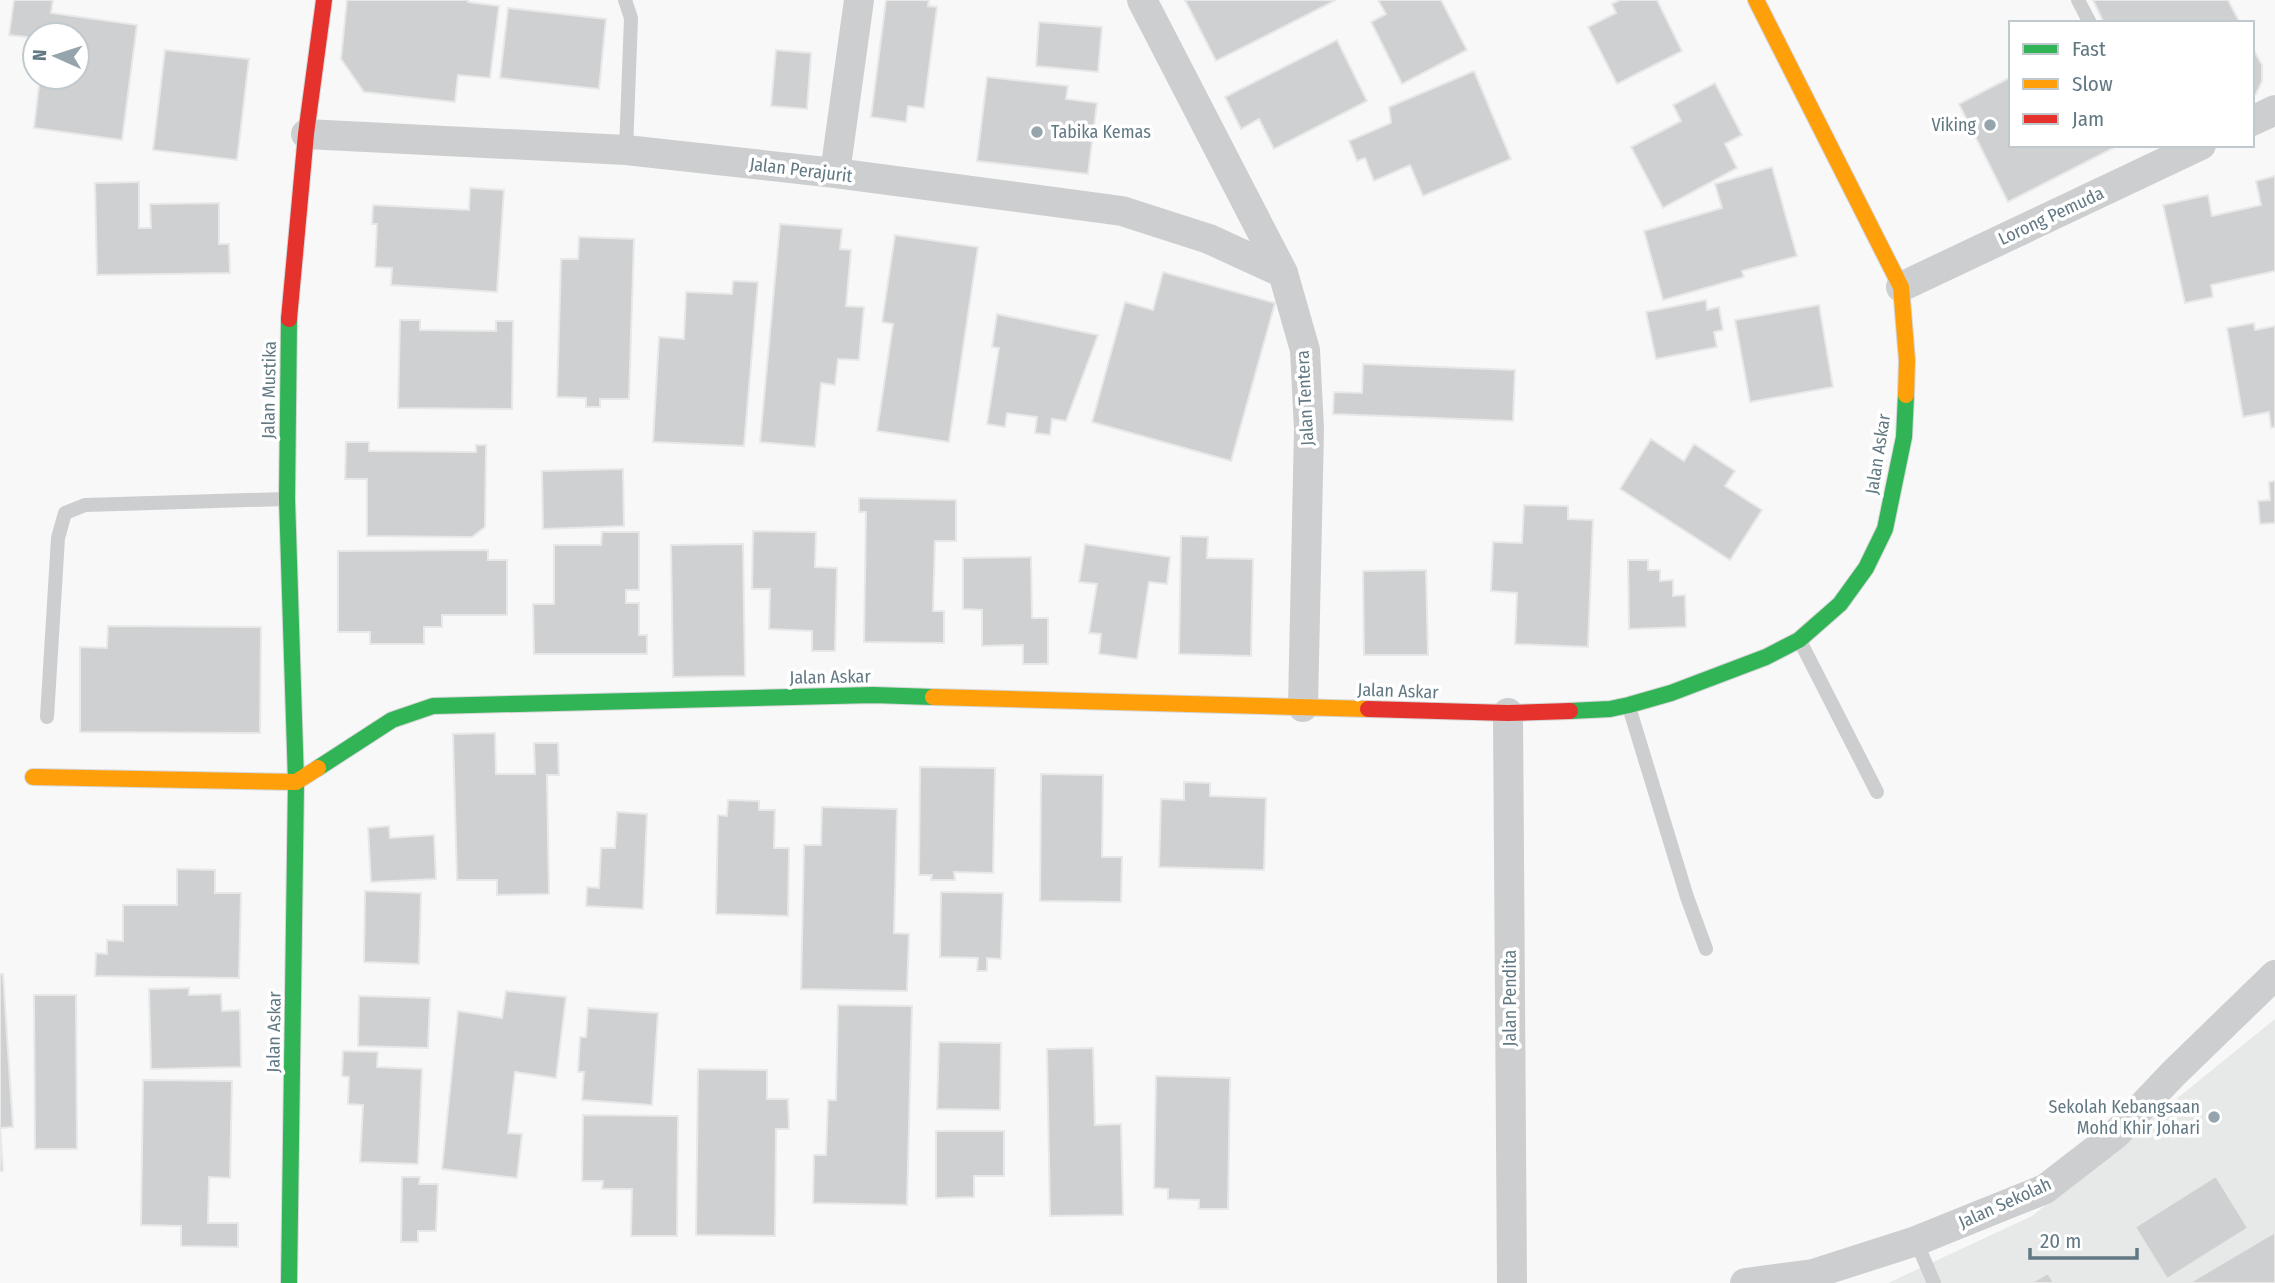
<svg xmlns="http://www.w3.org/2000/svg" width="2275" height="1283" viewBox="0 0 2275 1283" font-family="'Fira Sans Condensed',sans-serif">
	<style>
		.built { fill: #e7e9e9 }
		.building { fill: #ced0d1; stroke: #e8e8e8; stroke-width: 2 }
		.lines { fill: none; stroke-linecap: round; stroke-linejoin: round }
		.fast-casing { stroke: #d5d6d7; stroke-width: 18 }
		.slow-casing { stroke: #d5d6d7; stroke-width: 18 }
		.jam-casing { stroke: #d5d6d7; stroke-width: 18 }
		.lane { stroke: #cdcecf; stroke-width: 14 }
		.street { stroke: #cdcecf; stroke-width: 30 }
		.fast { stroke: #30b455; stroke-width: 16 }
		.slow { stroke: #ff9f0a; stroke-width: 16 }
		.jam { stroke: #e5322d; stroke-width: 16 }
		.poi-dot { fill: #96a5ad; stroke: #fff; stroke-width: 2.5 }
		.labels { text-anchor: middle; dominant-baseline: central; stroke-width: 7; stroke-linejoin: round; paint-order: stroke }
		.poi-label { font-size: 18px; fill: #627984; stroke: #fff; text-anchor: end }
		.street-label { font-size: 18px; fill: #627984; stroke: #fff }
	</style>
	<rect width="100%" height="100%" fill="#f8f8f8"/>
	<!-- built -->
	<path class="built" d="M2275,1019V1283H1888L2032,1216Z"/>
	<!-- building -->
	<path class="building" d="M14,0H53L51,13L137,25L122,140L34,128L40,77H77V35H35V38L9,35Z
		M347,0H468V2L499,6L490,78L458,75L455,102L364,92L341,59Z
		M886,0H929L928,6L937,7L924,108L908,106L906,122L871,117Z
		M1185,0H1336L1216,61Z
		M1378,0H1441L1467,50L1402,84L1371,22L1386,14Z
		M1620,0H1657L1682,51L1617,84L1588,27L1616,13L1612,4Z
		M2093,0H2228L2240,23H2104Z
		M508,8L606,19L599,89L500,78Z
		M1039,22L1102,27L1098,72L1036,66Z
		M1337,40L1367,101L1274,149L1259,119L1241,129L1225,97Z
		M2252,47L2262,65V81L2256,94L2252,96Z
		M165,50L249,59L237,160L153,150Z
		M776,50L811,53L807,109L771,106Z
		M1474,71L1511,159L1423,196L1410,165L1374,181L1365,158L1357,161L1349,141L1391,123L1389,107Z
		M987,77L1068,86L1066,99L1097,103L1088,174L977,161Z
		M2011,77V145H2119L2008,202L1959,104Z
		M1715,83L1742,135L1725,144L1737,168L1663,208L1631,147L1681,121L1673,105Z
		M1772,167L1797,256L1742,271L1744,277L1663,300L1644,231L1722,208L1715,184Z
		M2275,176V271L2211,285L2213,297L2185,303L2163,205L2208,195L2212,216L2261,205L2256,181Z
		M139,182V228H151L150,204L219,203V244H229L230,273L97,275L95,183Z
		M470,188L504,190L497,292L391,285L392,268L375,267L377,224H372L373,205L469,210Z
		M780,224L842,229L840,249L851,250L846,306L864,307L859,360L838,359L835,385L821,383L815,447L760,442Z
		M895,235L978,247L949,442L877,431L893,324L882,322Z
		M579,237L634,239L629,399H600V407H586V398L557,397L561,259H578Z
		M1163,272L1275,303L1231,461L1092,422L1125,302L1153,310Z
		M733,281L758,282L744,446L653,442L659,337L684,339L686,292L732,294Z
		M1706,300L1707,310L1719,307L1723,330L1714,332L1717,347L1656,359L1646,312Z
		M1819,305L1833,387L1750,402L1735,320Z
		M997,314L1098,335L1066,421L1052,419L1050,435L1035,433L1037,417L1007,413L1005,427L987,424L999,348L992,347Z
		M400,320H420V330L496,331V321H513L512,409L398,408Z
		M2254,323L2255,330L2275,326V427L2271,428L2269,412L2243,417L2227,328Z
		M1363,364L1515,370L1513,421L1333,414L1334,392L1362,393Z
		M1651,439L1684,461L1694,444L1735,471L1725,486L1762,510L1730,560L1620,489Z
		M346,442H369V451L476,452V445H486L485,527L472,537L367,536V479H345Z
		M623,469L624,526L543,529L542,471Z
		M2275,481V523L2260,524L2258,501L2270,500L2269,482Z
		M859,498L956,500V541H935L933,611H944V643L864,642L866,512H859Z
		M1524,505L1568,506V519L1593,520L1588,647L1515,644L1517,593L1491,591L1493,542L1522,543Z
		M753,531L816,532L815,567L837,568L835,651H812V631L769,629L770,589H752Z
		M602,532H639V590H626V603H639V635H647V654H534L533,604H554V545H601Z
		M1181,536L1208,537L1207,558L1253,559L1251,656L1179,654Z
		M743,544L745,676L673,677L671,545Z
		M1085,544L1170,557L1167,584L1149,582L1137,659L1099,654L1101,634L1089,633L1097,584L1079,582Z
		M488,550V560H507V615H442V627H424V644H370V632H338V551Z
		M1031,557L1032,618H1048V664H1023V645L982,646V610L963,609V558Z
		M1628,560H1648V570H1660V581L1673,580V596L1685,595L1686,627L1629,629Z
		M1426,570L1428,655H1364L1363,571Z
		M108,626L261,627L260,733L80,732V647L107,648Z
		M495,733L496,774H535L534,743H558L559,775H547L549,894L497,895V880H457L453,734Z
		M920,767L995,768L993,873L954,872L955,880H931L932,875H919Z
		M1041,774L1103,775L1102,857H1122L1121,902L1040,901Z
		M1184,782L1210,783V796L1266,798L1264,870L1159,867L1161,799L1184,800Z
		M728,800L759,801V810H775L774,848H789L788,916L716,914L718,815L727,816Z
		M822,807L897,809L894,933L909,934L907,991L801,989L804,845H821Z
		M617,812L647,814L643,909L586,906L587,887L599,888L601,848H615Z
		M389,826L390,838L434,835L436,879L371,882L368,828Z
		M177,869L215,870V893H241L239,978L95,976L96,953L107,954V940L123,941V905H177Z
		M365,891L421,893L419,964L364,962Z
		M941,892L1003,893L1001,959L987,958V971H977L978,958L940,957Z
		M0,974H3L13,1127L0,1128L3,1171H0Z
		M189,988V995L221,994L222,1011L240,1010L241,1067L151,1069L149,989Z
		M506,991L566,997L556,1078L515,1072L508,1133L522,1134L517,1178L442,1169L458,1011L502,1018Z
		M34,995H76L77,1149H35Z
		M359,996L430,998L428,1048L358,1046Z
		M838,1005L912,1006L907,1205L813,1203L814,1155H826L828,1100H836Z
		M588,1008L658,1013L652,1105L582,1100L584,1072H578L580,1037H586Z
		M939,1042L1001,1043L1000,1110L937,1109Z
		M1093,1048L1095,1125L1121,1124L1123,1215L1050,1216L1047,1049Z
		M343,1051L378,1052L377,1067L422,1069L418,1164L360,1162L363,1105L348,1104L349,1077L342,1076Z
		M698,1069L767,1070V1099H788L789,1129H776L775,1236L696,1235Z
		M1156,1076L1230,1078L1228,1209H1199V1200L1168,1199V1189L1154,1188Z
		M143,1080L232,1081L230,1178L209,1177L208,1223H238V1247L181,1246V1226L141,1225Z
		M583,1115L678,1116L677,1236H631L632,1189H602L603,1181H582Z
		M936,1131H1004V1176H974V1197L936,1198Z
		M2216,1176L2248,1228L2167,1279L2135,1227Z
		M402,1177H420L419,1184H438L436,1231H418V1242H401Z
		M2275,1232V1283H2189Z
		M2048,1273L2054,1283H2031Z"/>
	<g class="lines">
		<!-- fast casing -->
		<g class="fast-casing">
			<path id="fast" d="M289,319L287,499L296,782L289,1283
				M1570,711L1610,709L1629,705L1671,693L1766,657L1799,640L1840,604L1866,568L1885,529L1904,437L1906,395
				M318,768L392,720L433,706L873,695L933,697"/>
		</g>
		<!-- slow casing -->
		<g class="slow-casing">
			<path id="slow" d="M1756,0L1901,287L1907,360L1906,395
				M933,697L1368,709
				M33,777L296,782L318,768"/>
		</g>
		<!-- jam casing -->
		<g class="jam-casing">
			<path id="jam" d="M289,319L306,134L324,0
				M1368,709L1508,713L1570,711"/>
		</g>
		<!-- lane -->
		<path class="lane" d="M625,0L631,18L626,150
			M2078,0L2090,23
			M1800,641L1877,792
			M1629,707L1687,897L1706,949
			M47,717L58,538L65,513L85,505L285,499
			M1916,1241L1934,1283"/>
		<!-- street -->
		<path class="street" d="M1142,0L1283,273L1305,350L1309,429L1303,707
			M2252,121L2275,110
			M306,134L626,150L835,173L1122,211L1209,239L1283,273
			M835,173L859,0
			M1901,287L2201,145
			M1508,713L1512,1283
			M1745,1283L1813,1274L1916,1241L2045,1189L2116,1134L2173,1074L2275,975"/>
		<!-- fast -->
		<use href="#fast" class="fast"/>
		<!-- slow -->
		<use href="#slow" class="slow"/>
		<!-- jam -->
		<use href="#jam" class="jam"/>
	</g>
	<!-- markers -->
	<g class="poi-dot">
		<circle cx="1990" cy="125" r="7"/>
		<circle cx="1037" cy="132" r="7"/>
		<circle cx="2214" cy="1117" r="7"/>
	</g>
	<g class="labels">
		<!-- poi labels -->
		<g class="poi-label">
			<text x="1976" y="125">Viking</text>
			<text x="1051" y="132" text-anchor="start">Tabika Kemas</text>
			<text x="2200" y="1107">Sekolah Kebangsaan<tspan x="2200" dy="21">Mohd Khir Johari</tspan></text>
		</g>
		<!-- street labels -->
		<g class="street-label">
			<text transform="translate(801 170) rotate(7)">Jalan Perajurit</text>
			<text transform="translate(2051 216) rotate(-25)">Lorong Pemuda</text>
			<text transform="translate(269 390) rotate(-89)">Jalan Mustika</text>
			<text transform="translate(1305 398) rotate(-93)">Jalan Tentera</text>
			<text transform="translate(1878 454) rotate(-81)">Jalan Askar</text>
			<text transform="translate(830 677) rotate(-1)">Jalan Askar</text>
			<text transform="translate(1398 691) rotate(2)">Jalan Askar</text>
			<text transform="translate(1510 998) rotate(-90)">Jalan Pendita</text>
			<text transform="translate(274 1032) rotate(-89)">Jalan Askar</text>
			<text transform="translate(2005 1203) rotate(-24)">Jalan Sekolah</text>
		</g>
	</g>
	<!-- legend -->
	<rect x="2009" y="21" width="245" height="126" fill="#ffffff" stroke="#c0c9ce" stroke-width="2"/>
	<rect x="2023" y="44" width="35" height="10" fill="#30b455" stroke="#c0c9ce" stroke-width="2"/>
	<text x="2072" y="56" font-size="21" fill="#627984">Fast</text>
	<rect x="2023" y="79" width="35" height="10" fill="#ff9f0a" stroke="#c0c9ce" stroke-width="2"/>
	<text x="2072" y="91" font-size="21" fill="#627984">Slow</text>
	<rect x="2023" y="114" width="35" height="10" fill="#e5322d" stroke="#c0c9ce" stroke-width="2"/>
	<text x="2072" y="126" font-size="21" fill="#627984">Jam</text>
	<!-- north arrow -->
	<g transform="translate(56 56) rotate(273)"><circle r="33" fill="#ffffff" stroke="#c0c9ce" stroke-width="2"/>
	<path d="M0-5L12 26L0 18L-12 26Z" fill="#96a5ad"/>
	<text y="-10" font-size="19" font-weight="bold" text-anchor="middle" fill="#627984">N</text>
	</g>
	<!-- scale -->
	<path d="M2030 1248v10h107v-10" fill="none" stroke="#627984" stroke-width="3.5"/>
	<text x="2040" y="1248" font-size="21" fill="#627984" stroke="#ffffff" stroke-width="5" paint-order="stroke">20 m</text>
</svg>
